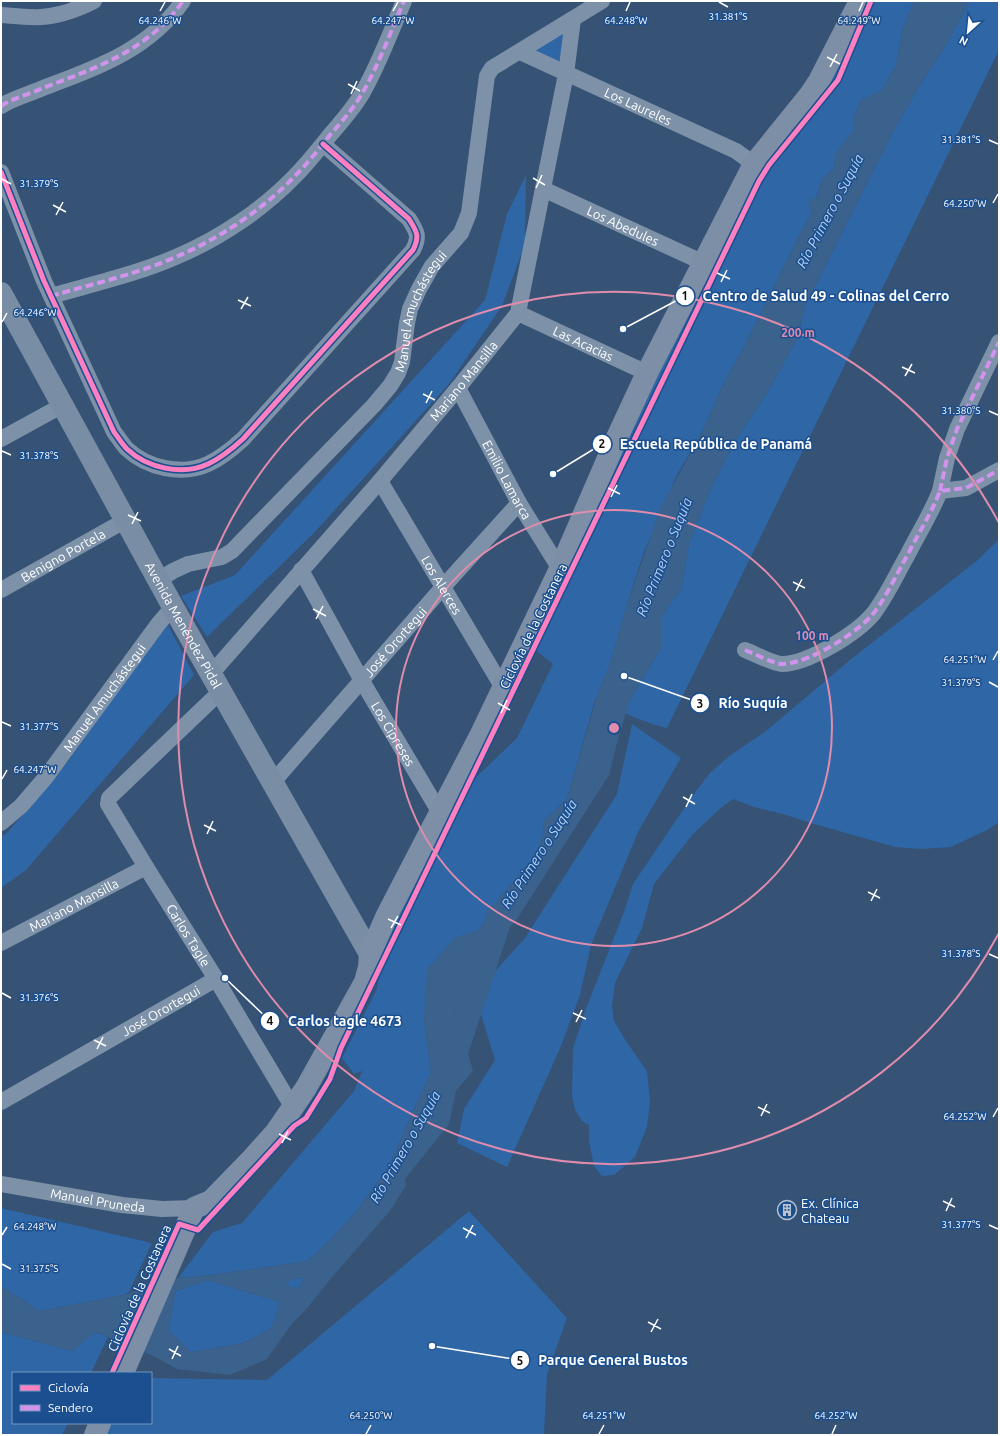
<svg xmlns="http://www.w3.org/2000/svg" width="1000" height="1436" viewBox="0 0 1000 1436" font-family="Ubuntu,sans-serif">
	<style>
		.green { fill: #2f66a5 }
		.water { fill: #3b618d; fill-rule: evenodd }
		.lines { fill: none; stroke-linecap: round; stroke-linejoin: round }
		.river { stroke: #3b618d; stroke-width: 26 }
		.minor { stroke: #7d92a8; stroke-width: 16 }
		.secondary { stroke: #798da4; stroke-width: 22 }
		.primary { stroke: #7d8ea7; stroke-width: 22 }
		.quiet { stroke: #d193ec; stroke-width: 4; stroke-dasharray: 8 4; stroke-linecap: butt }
		.cycleway-casing { stroke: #1b4f8f; stroke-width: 8 }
		.cycleway { stroke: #ff80c0; stroke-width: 5 }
		.ticks { fill: none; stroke: #fff; stroke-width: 1.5 }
		.ring { fill: none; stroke: #e08cad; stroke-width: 2 }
		.labels { text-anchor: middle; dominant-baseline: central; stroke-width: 3; stroke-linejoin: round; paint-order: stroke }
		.street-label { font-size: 13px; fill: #fff; stroke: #1b4f8f }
		.poi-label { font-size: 13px; fill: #fff; stroke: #1b4f8f; text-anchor: start }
		.water-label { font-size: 14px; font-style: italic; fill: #b5d3f5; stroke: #1b4f8f }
		.ticks-label { font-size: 10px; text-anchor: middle; fill: #fff; stroke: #1b4f8f; stroke-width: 3; stroke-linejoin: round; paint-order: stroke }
		.centre { fill: #e08cad; stroke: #1b4f8f; stroke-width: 2 }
		.ring-label { font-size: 12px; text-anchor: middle; font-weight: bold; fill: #e08cad; stroke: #1b4f8f; stroke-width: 3; stroke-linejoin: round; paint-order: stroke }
		.leader { fill: none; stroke: #fff; stroke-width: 1.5 }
		.callout-dot { fill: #fff; stroke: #1b4f8f; stroke-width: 1.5 }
		.mark-label { font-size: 12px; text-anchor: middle; font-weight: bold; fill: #111 }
		.callout-label { font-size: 14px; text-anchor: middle; font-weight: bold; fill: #fff; stroke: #1b4f8f; stroke-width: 3; stroke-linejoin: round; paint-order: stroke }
	</style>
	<rect width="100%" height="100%" fill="#365274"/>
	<!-- green -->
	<path class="green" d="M860,1H914L902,31L896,66L881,91L861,100L853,120V131L836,154L834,168L822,179L811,215L802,230L746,343L723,385L704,428L676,477L644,552L626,608L610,664L600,689L626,710L630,700L661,648V618L681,589L689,544L709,493L733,444L767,393L797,339L805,306L894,130L918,88L944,48L970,1H999V50L667,728C641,722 619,711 596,697L567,799L543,822L544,831L537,855L500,897L479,930L455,938L424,1019L431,1072L388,1168L355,1213L335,1235L308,1261L212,1275L178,1278L213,1232L242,1223L354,1091L362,1071L354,1074L342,1058L377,989L381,950L394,915L471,782L517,738L553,664L525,642L754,164Z
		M568,25L561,61L528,51Z
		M526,175L525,244L502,306L449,384L314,533L207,637L181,596L235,575L485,300L507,214Z
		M999,539V822L989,829L951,847L921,849L895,847L811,823L786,815L754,807L733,799L723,806L693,834L654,884L642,928L615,983L612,1006L614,1021L626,1041L647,1071L650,1102L647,1127L635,1157L614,1175L602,1176L594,1166L589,1141V1125L582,1121L575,1110L572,1096L573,1048L587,1006L624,912L633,884L691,798L709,774L728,757L766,731L850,660L979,559Z
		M166,621L194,675L26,870L1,888V837L7,833L70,759Z
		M632,724L681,758L639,830L591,945L580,995L561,1046L507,1167L457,1143L464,1109L495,1060L476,998L498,968L525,938L617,794Z
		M1,1208L152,1243L129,1292L124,1295L39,1311L1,1286Z
		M469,1211L567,1318L547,1374L544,1435H104L110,1423H151V1378L267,1380Z
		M304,1278L299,1288L284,1286L291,1279Z
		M208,1280L280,1302L272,1328L244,1343L191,1352L168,1330L176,1291Z
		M1,1332L72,1351L95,1332L108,1337L91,1373H13V1423H68L62,1435H1Z"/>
	<!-- water -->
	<path class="water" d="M914,1H970L944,48L918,88L894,130L805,306L797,339L767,393L733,444L709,493L689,544L681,589L661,618V648L630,700L618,739L609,775L517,919L490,949L455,1009L473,1071L456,1091L449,1124L405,1179L406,1186L390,1211L333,1276L308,1307L291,1325L267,1359L230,1375L177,1369L151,1355L96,1332L72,1351L1,1332V1286L39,1311L124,1295L178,1278L212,1275L308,1261L335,1235L355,1213L388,1168L431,1072L424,1019L427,969L455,938L479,930L500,897L537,855L544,831L543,822L567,799L597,696L610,664L626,608L660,509L704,428L723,385L746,343L802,230L811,215L809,201L817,197L822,179L834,168L835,154L853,131V120L861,100L881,91L896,66L902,31ZM304,1278L299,1288L285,1286L291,1279ZM208,1280L280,1302L272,1328L244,1343L191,1352L168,1330L176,1291Z"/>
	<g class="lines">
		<!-- river -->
		<path class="river" d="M450,1067L500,916"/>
		<!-- minor -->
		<g class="minor">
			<path d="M1,15C14,16 28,18 41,17C59,16 78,9 94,1"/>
			<path id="s1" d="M520,52L736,151L754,164"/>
			<path d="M1,106C13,98 30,94 43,88C96,68 149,50 183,1"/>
			<path d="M1,172L44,281L114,432C118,437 122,444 127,449C147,468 182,476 208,464C221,458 232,449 243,439L413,250C420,236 417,232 409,219L323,144"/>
			<path id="s2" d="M543,189L704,263"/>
			<path d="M51,296C92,284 138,274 178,256C220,238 262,210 294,177C307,164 319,149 330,135C342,121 354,108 363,92C379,64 391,31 404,1"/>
			<path id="s3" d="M518,313L647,373"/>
			<path id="s4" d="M458,388L519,503L560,569"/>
			<path d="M1,439L63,405"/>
			<path id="s5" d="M380,481L503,688"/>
			<path d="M940,491L947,458L957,429L999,342"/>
			<path id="s6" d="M301,570L362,681L440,813"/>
			<path id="s7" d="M159,580L173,571L188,564L222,557L232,551L374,405L390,386L398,373L402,362L407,323L410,309L419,289L432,266L461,233L469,213L487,76L492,68L602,1"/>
			<path id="s8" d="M1,590L126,520"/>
			<path d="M745,650C753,653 774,664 782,664C808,664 857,633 873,614C887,596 896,575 907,556C918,534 931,514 940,491L966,488L999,470"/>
			<path id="s9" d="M211,674L380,481L458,388L518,313L566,74L573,19"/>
			<path id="s10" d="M221,691L109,798L108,804L146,867L216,979L293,1108"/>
			<path id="s11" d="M273,782L443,587L519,503"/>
			<path id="s12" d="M1,823L21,806L46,777L159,623L173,607"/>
			<path id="s13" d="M1,943L146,867"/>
			<path id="s14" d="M1,1102L216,979"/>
			<path id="s15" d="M1,1184L122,1205L162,1209L194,1208"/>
		</g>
		<!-- secondary -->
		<path class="secondary" id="s16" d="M1,293L173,607L370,954"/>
		<!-- primary -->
		<path class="primary" d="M123,1373L194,1208L211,1201L250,1161L276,1132L306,1088L365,982L369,967L370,954L387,915L481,734L525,642L560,569L615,442L647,373L754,164L809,96L819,81L860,1
			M95,1435L100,1423"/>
		<!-- quiet -->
		<path class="quiet" d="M1,106C13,98 30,94 43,88C96,68 149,50 183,1
			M51,296C92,284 138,274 178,256C220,238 262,210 294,177C307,164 319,149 330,135C342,121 354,108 363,92C379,64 391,31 404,1
			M940,491L947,458L957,429L999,342
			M745,650C753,653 774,664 782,664C808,664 857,633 873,614C887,596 896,575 907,556C918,534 931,514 940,491L966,488L999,470"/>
		<!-- cycleway casing -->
		<g class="cycleway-casing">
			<path id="cycleway" d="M1,172L44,281L114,432C118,437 122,444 127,449C147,468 182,476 208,464C221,458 232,449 243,439L413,250C420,236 417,232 409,219L323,144
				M112,1373L179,1224L198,1230L294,1126L306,1118L330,1079L341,1048L759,181L769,165L838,80L871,1"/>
		</g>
		<!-- cycleway -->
		<use href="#cycleway" class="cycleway"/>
	</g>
	<!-- ticks -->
	<path class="ticks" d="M719,2L728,7M160,11L165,2M393,11L398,2M626,11L630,2M859,11L863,2M827,57L840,64M830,67L837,54M348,84L360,91M351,94L357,81M989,140L998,144M533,178L545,185M2,179L11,184M536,188L542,175M993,203L998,194M53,205L66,212M56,215L63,202M717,273L730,279M721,282L727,270M238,300L251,306M241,309L248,297M2,322L7,313M902,367L915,373M905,376L912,364M423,394L435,400M426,403L432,391M989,411L998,415M2,451L11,455M608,488L620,494M611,497L617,485M128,515L141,521M132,524L138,512M793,582L805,588M796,591L802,579M313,609L326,616M316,619L323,606M993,660L998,651M989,682L998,687M498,703L510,710M501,713L507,700M2,722L11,726M2,779L7,770M683,797L695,804M686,807L692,794M204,825L216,831M207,834L213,821M868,892L880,898M871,901L877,889M388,919L401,925M391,928L398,916M989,954L998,958M2,993L11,998M573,1013L586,1019M576,1022L582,1010M94,1040L106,1046M97,1049L103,1037M758,1107L770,1113M761,1116L767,1104M993,1117L998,1108M279,1134L291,1140M282,1143L288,1131M943,1201L955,1207M946,1211L952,1198M989,1225L998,1229M463,1228L476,1235M2,1235L7,1227M466,1238L473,1225M2,1264L11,1269M648,1322L661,1329M651,1332L658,1319M169,1349L181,1356M172,1359L178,1346M366,1434L371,1425M599,1434L604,1425M832,1434L836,1425"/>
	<!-- distance rings -->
	<g class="ring">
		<circle cx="614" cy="728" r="218"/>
		<path d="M999 933A436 436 0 1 1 999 523"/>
	</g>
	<!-- icons -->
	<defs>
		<g id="building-ring" transform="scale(1)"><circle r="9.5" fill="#1b4f8f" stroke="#b9c2ce" stroke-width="1.5"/><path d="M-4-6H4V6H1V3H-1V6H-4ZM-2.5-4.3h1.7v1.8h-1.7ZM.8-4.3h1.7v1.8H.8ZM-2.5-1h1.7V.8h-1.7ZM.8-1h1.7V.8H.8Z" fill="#b9c2ce"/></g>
	</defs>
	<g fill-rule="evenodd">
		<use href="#building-ring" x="787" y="1210"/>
	</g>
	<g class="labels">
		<!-- street labels -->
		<g class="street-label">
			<text stroke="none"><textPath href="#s1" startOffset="130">Los Laureles</textPath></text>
			<text stroke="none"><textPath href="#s2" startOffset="88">Los Abedules</textPath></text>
			<text stroke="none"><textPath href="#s7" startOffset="390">Manuel Amuchástegui</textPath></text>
			<text stroke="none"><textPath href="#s3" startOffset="72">Las Acacias</textPath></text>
			<text stroke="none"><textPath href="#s9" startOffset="387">Mariano Mansilla</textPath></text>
			<text stroke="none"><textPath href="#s4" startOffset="104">Emilio Lamarca</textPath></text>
			<text stroke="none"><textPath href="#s8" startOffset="71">Benigno Portela</textPath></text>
			<text stroke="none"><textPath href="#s5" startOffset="121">Los Alerces</textPath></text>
			<text stroke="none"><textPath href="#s16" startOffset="379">Avenida Menéndez Pidal</textPath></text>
			<text transform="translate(533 626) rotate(-64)">Ciclovía de la Costanera</text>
			<text stroke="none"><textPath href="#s11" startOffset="186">José Orortegui</textPath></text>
			<text stroke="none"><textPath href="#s12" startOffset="163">Manuel Amuchástegui</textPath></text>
			<text stroke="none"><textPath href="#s6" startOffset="188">Los Cipreses</textPath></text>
			<text stroke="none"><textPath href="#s13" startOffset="82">Mariano Mansilla</textPath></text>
			<text stroke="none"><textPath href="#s10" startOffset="315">Carlos Tagle</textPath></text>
			<text stroke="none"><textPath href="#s14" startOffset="184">José Orortegui</textPath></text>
			<text stroke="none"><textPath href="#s15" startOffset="98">Manuel Pruneda</textPath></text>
			<text transform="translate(139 1288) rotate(-66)">Ciclovía de la Costanera</text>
		</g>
		<!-- poi labels -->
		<g class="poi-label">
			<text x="801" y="1203">Ex. Clínica<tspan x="801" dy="15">Chateau</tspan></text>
		</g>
		<!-- water labels -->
		<g class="water-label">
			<text transform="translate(830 211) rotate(-62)">Río Primero o Suquía</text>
			<text transform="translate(664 557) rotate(-68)">Río Primero o Suquía</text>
			<text transform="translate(539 854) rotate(-57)">Río Primero o Suquía</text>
			<text transform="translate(405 1147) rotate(-60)">Río Primero o Suquía</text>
		</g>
	</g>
	<g class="ticks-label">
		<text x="728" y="20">31.381°S</text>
		<text x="160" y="24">64.246°W</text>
		<text x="393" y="24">64.247°W</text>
		<text x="626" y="24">64.248°W</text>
		<text x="859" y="24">64.249°W</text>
		<text x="961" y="143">31.381°S</text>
		<text x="39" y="187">31.379°S</text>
		<text x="965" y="207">64.250°W</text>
		<text x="35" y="316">64.246°W</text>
		<text x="961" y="414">31.380°S</text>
		<text x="39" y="459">31.378°S</text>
		<text x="965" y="663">64.251°W</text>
		<text x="961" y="686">31.379°S</text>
		<text x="39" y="730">31.377°S</text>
		<text x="35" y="773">64.247°W</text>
		<text x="961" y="957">31.378°S</text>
		<text x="39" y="1001">31.376°S</text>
		<text x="965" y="1120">64.252°W</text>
		<text x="961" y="1228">31.377°S</text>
		<text x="35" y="1230">64.248°W</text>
		<text x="39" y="1272">31.375°S</text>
		<text x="371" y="1419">64.250°W</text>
		<text x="604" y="1419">64.251°W</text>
		<text x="836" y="1419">64.252°W</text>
	</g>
	<circle cx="614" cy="728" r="6" class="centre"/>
	<g class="ring-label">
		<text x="798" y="337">200 m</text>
		<text x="812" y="640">100 m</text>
	</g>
	<!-- callouts -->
	<path class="leader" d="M623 329L685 296M553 474L602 444M624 676L700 703M225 978L270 1021M432 1346L520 1360"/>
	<g class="callout-dot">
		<circle cx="623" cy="329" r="4"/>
		<circle cx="553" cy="474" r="4"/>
		<circle cx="624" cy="676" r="4"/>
		<circle cx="225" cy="978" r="4"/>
		<circle cx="432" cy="1346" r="4"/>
		<circle cx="685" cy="296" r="10"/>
		<circle cx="602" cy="444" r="10"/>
		<circle cx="700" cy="703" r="10"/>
		<circle cx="270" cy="1021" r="10"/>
		<circle cx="520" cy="1360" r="10"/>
	</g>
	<g class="mark-label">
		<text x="685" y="300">1</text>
		<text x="602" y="448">2</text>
		<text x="700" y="708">3</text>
		<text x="270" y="1025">4</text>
		<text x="520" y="1365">5</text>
	</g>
	<g class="callout-label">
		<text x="826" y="301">Centro de Salud 49 - Colinas del Cerro</text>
		<text x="716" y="449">Escuela República de Panamá</text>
		<text x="753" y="708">Río Suquía</text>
		<text x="345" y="1026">Carlos tagle 4673</text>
		<text x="613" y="1365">Parque General Bustos</text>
	</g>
	<!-- border -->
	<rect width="1000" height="1436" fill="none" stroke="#ffffff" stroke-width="4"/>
	<!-- legend -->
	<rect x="12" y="1372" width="140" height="52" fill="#1b4f8f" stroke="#7695bc"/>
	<rect x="20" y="1385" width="20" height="6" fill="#ff80c0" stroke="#7695bc"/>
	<text x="48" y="1392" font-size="12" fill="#ffffff">Ciclovía</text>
	<rect x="20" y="1405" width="20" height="6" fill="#d193ec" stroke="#7695bc"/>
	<text x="48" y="1412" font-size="12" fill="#ffffff">Sendero</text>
	<!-- north arrow -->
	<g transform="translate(968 32) rotate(207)" stroke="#1b4f8f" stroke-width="3" paint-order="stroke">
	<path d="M0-3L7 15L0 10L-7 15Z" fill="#ffffff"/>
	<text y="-6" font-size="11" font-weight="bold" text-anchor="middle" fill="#ffffff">N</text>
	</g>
</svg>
